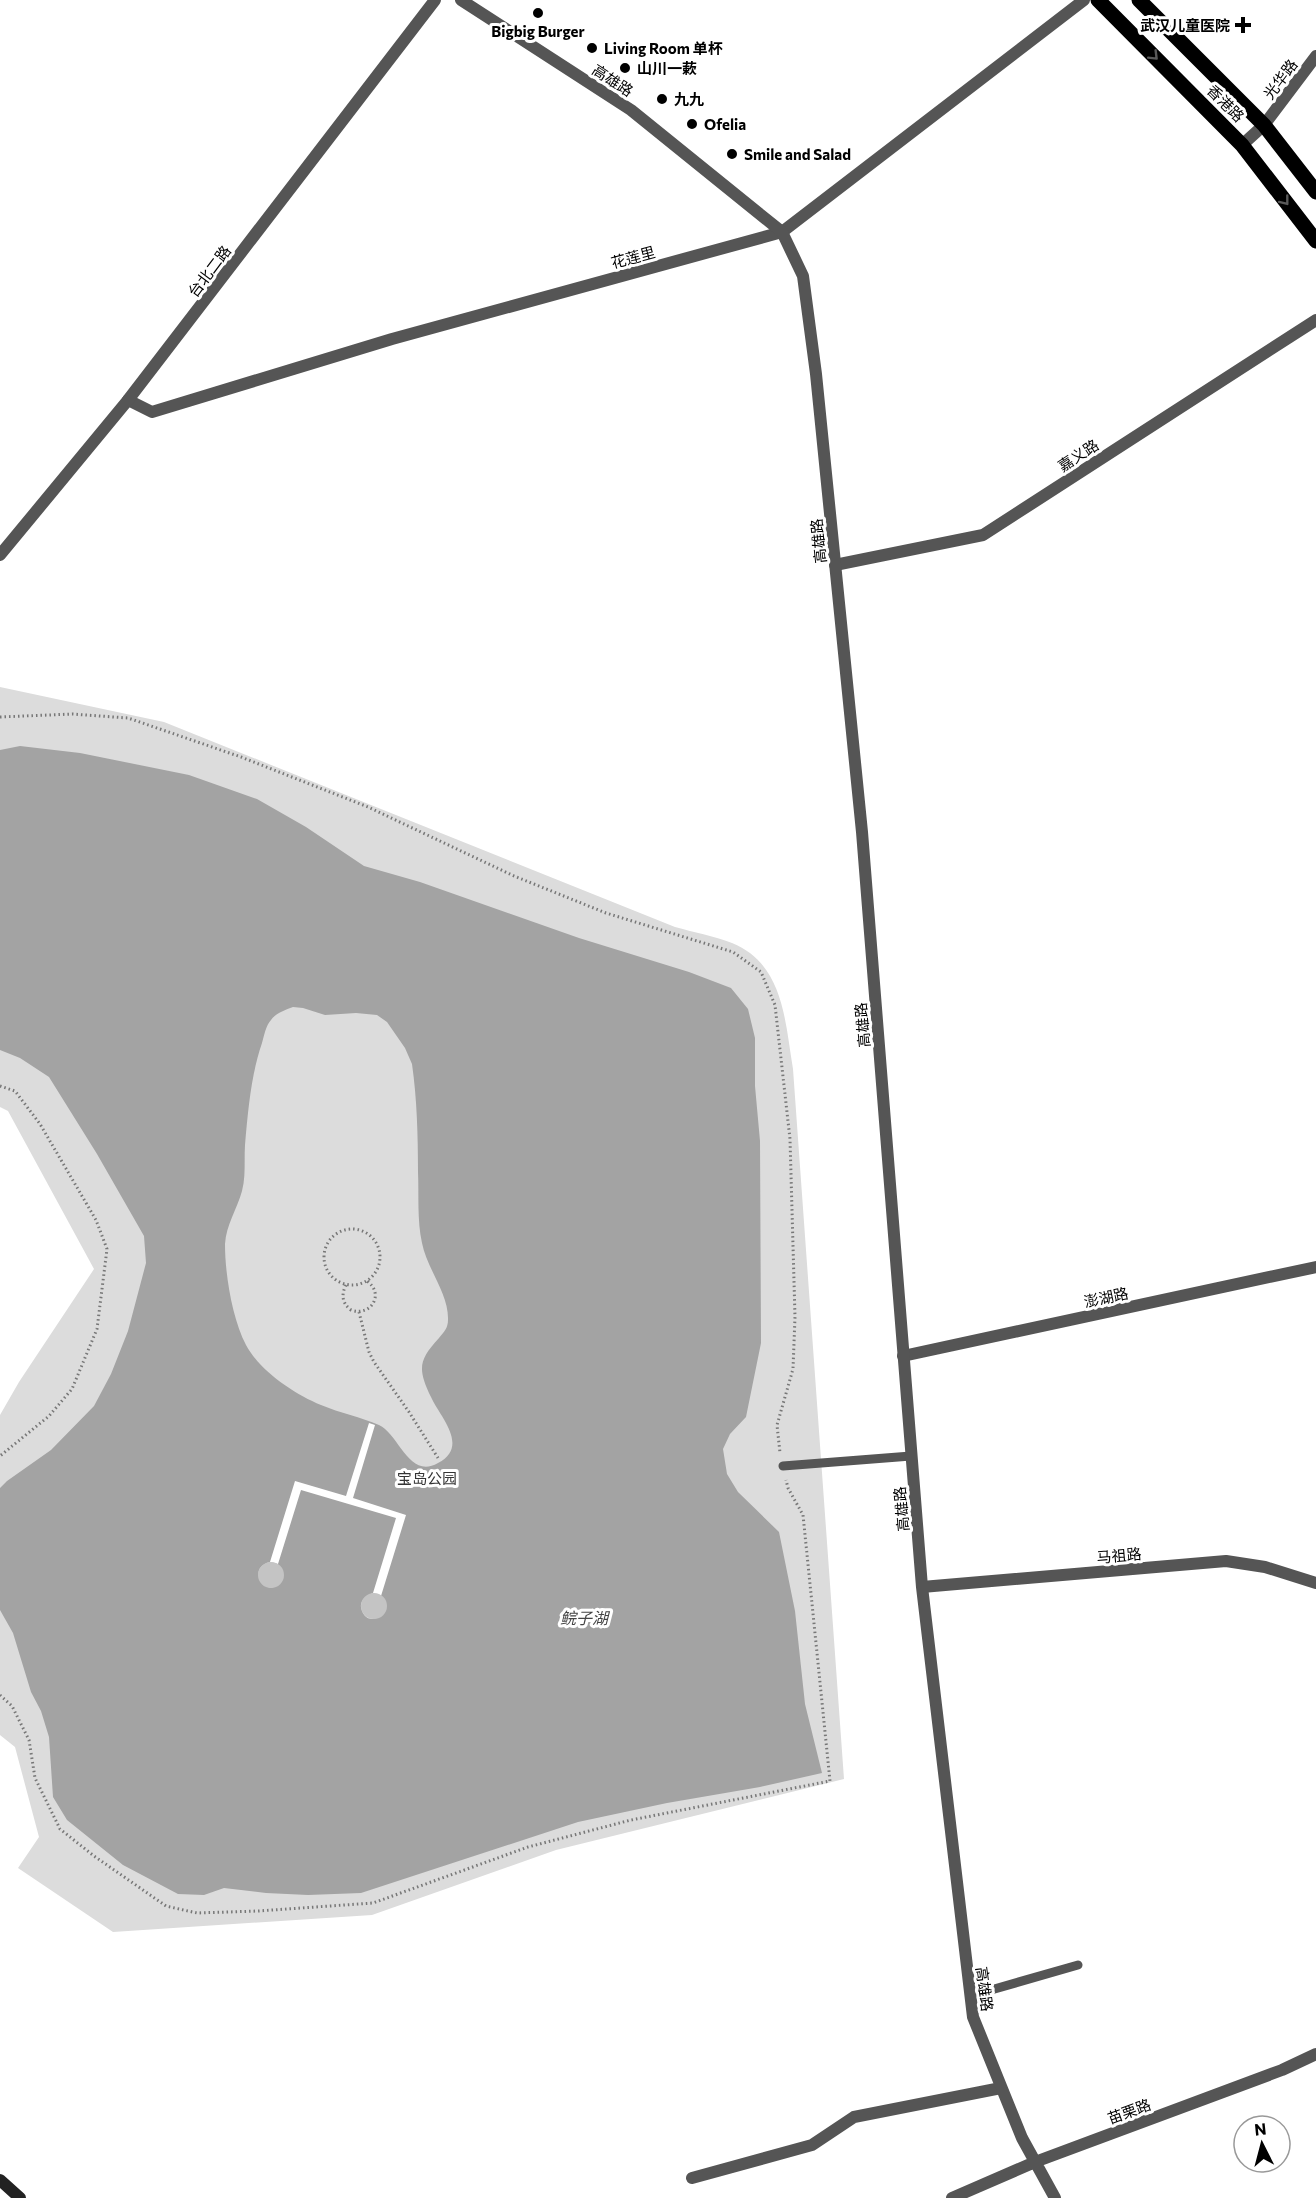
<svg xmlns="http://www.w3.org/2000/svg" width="1316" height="2198" viewBox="0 0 1316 2198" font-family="Commissioner,'Noto Sans SC',sans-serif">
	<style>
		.green { fill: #dcdcdc }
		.water { fill: #a3a3a3; fill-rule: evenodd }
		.pier { fill: #fff }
		.building { fill: #c4c4c4 }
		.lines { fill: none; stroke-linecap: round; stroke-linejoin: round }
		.path { stroke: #777; stroke-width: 3; stroke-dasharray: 1.5 3; stroke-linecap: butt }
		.service { stroke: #555; stroke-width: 9 }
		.minor { stroke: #555; stroke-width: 12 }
		.tertiary { stroke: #555; stroke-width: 12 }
		.secondary { stroke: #222; stroke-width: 12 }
		.primary { stroke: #000; stroke-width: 15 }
		.oneway { stroke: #595959 }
		.poi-dot { fill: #000; stroke: #fff; stroke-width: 2 }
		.labels { text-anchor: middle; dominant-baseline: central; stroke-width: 6; stroke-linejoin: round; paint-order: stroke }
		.poi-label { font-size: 15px; font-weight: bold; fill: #000; stroke: #fff; text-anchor: start }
		.street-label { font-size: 15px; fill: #000; stroke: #fff }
		.park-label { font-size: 15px; fill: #333; stroke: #fff }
		.water-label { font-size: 16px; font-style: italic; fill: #444; stroke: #fff }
	</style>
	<rect width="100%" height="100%" fill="#fff"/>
	<!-- green -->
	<path class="green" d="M0,687L164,722L675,927C693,932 714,936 732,943C784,964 785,1022 793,1069L844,1779L556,1850L372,1915L113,1932L18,1868L39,1837L15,1747L0,1735V1415L19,1382L94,1269L8,1111L0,1107Z"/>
	<!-- water -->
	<path class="water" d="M20,746L80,753L189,775L257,799L306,827L364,866L420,882L579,938L689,972L731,988L748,1009L755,1038V1086L760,1141L761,1343L746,1417L730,1434L723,1449L727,1474L738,1492L779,1532L795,1611L805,1704L822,1773L760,1787L667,1803L578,1822L361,1893L308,1895L266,1893L224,1888L204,1895L178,1894L123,1865L67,1820L53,1797L49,1737L41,1711L31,1692L13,1633L0,1610V1488L7,1481L51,1450L94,1406L111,1374L128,1331L146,1263L144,1236L97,1154L49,1077L20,1058L0,1050V750ZM293,1007L303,1008L325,1015L356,1013L377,1015L387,1022L405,1048L412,1064C417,1099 418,1136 418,1172C419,1195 417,1220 422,1243C427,1269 449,1294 448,1320C448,1328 444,1332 439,1338C419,1360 417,1368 431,1397C440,1417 470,1446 438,1463C409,1480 399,1434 379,1425C361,1417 340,1413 321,1405C294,1394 260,1371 246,1345C232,1318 225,1274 225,1244C226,1225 237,1209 242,1191C246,1176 244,1160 245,1145C248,1111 251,1075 262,1043C264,1036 266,1025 271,1020C276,1013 285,1010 293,1007ZM270,1562C287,1567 287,1581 271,1588C256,1583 253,1566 270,1562ZM373,1593C405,1603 370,1633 362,1611C358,1602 365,1596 373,1593Z"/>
	<!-- pier -->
	<path class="pier" d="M369,1423L375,1425L353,1498L406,1515L381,1596L373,1593L396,1518L301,1490L278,1564L270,1562L295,1481L346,1496Z"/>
	<!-- building -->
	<path class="building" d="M258 1575a13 13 0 1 1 26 0a13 13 0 1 1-26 0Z
		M361 1606a13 13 0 1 1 26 0a13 13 0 1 1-26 0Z"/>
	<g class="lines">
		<!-- path -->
		<path class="path" d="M0,717L72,714L128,718L241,757L368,807L514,876L606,913L733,952L761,972L775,1005L790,1139L795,1317L793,1369L777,1425L780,1453
			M0,1086L15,1091L40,1124L96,1220L107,1249L97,1329L72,1389L49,1416L0,1456
			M324 1257a28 28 0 1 1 56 0a28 28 0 1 1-56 0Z
			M346,1285C341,1295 342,1303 351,1310C371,1317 385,1294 367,1281
			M359,1312L369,1352L374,1362L409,1412L438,1458
			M0,1695L12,1706L29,1740L35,1778L60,1829L94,1856L166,1906L197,1913L258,1911L373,1903L528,1847L631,1820L830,1781L803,1515L788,1488L786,1480"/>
		<!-- service -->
		<path class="service" d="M783,1466L911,1456
			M970,1996L1078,1965"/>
		<!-- minor -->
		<path class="minor" d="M128,400L152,412L392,339L782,232L1084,0
			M835,565L983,535L1316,320
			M903,1356L1316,1267
			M692,2178L812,2145L854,2117L1001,2088"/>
		<!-- tertiary -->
		<path class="tertiary" d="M461,0L631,110L782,232L803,276L816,374L862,832L922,1587L973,2017L1022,2138L1055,2198
			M1242,145L1264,125L1316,56
			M0,555L128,400L435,0
			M922,1587L1226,1561L1265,1567L1316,1583
			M952,2198L1035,2162L1282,2070L1316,2054"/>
		<!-- secondary -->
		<path class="secondary" d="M0,2180L20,2198"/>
		<!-- primary -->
		<path class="primary" d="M1098,0L1242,145L1316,241
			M1139,0L1264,125L1316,192"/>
	</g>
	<!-- one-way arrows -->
	<defs><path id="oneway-chevron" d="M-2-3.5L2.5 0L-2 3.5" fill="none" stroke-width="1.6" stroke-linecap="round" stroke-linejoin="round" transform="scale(1.5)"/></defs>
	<g class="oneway">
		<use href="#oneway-chevron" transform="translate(1154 56) rotate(45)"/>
		<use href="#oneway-chevron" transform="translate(1285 201) rotate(52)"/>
	</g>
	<!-- markers -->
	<g class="poi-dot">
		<circle cx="538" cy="13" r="6"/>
		<path d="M1240 16h6v6h6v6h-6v6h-6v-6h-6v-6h6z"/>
		<circle cx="592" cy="48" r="6"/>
		<circle cx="625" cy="68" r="6"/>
		<circle cx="662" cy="99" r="6"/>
		<circle cx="692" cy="124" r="6"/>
		<circle cx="732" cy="154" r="6"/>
	</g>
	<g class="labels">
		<!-- poi labels -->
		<g class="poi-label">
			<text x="1230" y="25" text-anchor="end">武汉儿童医院</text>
			<text x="538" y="31" text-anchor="middle">Bigbig Burger</text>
			<text x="604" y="48">Living Room 单杯</text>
			<text x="637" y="68">山川一蔌</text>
			<text x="674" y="99">九九</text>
			<text x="704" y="124">Ofelia</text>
			<text x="744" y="154">Smile and Salad</text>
		</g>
		<!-- street labels -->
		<g class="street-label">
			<text transform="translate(1280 79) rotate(-53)">光华路</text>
			<text transform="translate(613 80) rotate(33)">高雄路</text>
			<text transform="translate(1226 103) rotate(45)">香港路</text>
			<text transform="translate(633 257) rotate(-15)">花莲里</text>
			<text transform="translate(209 271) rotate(-53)">台北二路</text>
			<text transform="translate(1078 455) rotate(-33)">嘉义路</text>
			<text transform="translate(818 541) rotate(-96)">高雄路</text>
			<text transform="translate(862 1025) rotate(-95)">高雄路</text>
			<text transform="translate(1106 1297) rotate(-12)">澎湖路</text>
			<text transform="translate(901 1509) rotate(-95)">高雄路</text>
			<text transform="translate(1119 1555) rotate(-5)">马祖路</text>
			<text transform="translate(985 1989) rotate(82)">高雄路</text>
			<text transform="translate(1129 2111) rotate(-20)">苗栗路</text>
		</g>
		<!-- park labels -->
		<g class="park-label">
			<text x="427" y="1478">宝岛公园</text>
		</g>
		<!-- water labels -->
		<g class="water-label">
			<text x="584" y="1617">鲩子湖</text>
		</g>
	</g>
	<!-- north arrow -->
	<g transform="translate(1262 2144) rotate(354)"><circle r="28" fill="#ffffff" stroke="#999999" stroke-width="1.5"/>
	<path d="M0-4.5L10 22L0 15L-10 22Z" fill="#000000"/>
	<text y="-9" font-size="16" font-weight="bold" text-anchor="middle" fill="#000000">N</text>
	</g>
</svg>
